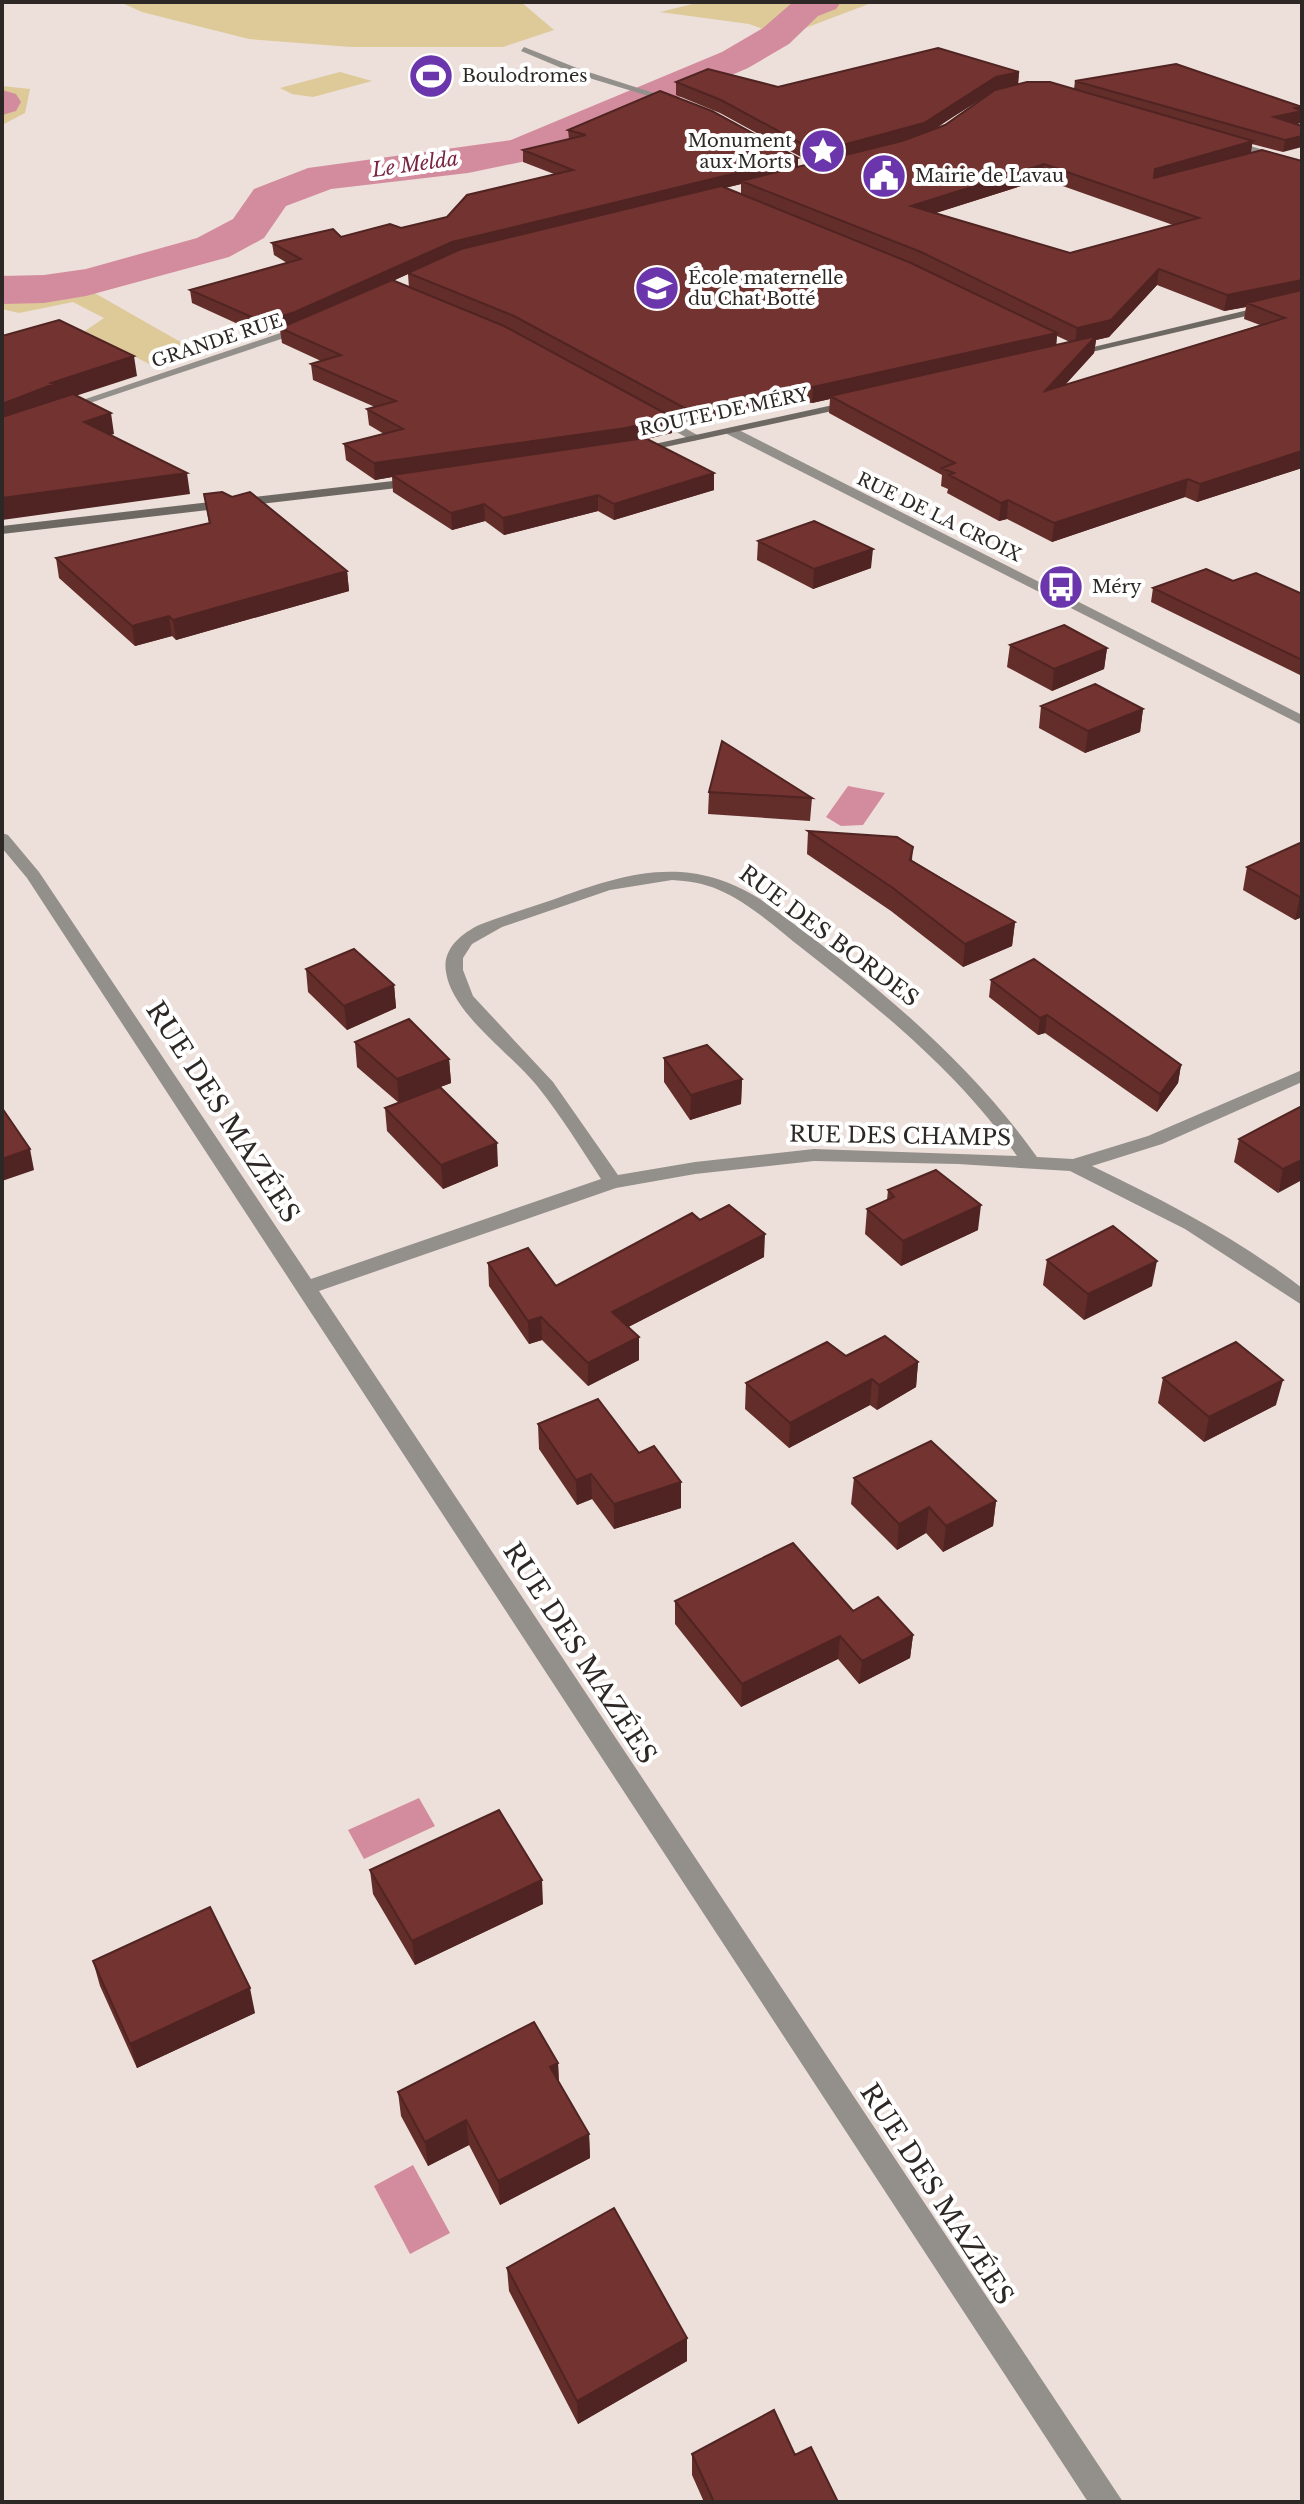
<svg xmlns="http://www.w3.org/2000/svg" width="1304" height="2504" viewBox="0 0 1304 2504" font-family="'Libre Baskerville',serif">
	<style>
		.green { fill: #dec999 }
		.water { fill: #d38c9d }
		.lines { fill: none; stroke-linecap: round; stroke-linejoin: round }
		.river { fill: #d38c9d; fill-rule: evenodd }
		.service { fill: #938f8b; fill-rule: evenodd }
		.minor { fill: #938f8b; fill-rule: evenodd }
		.tertiary { fill: #938f8b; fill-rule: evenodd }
		.secondary { fill: #6d6862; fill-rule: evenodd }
		.wall { fill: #632d2a; fill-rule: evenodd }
		.shaded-wall { fill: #502422 }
		.building { fill: #733431; stroke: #502422; stroke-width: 2; fill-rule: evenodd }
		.labels { text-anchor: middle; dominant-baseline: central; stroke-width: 8; stroke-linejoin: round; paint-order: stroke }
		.far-poi-label { font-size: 18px; fill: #2d2825; stroke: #fff; text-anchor: start }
		.far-street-label { font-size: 18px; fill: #2d2825; stroke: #fff }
		.far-water-label { font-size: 20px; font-style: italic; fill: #792541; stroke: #fff }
		.street-label { font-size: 22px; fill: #2d2825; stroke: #fff }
		.near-street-label { font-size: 26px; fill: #2d2825; stroke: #fff }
	</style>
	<rect width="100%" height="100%" fill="#eddfd9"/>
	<!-- green -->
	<path class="green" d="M120,2H521L554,30L503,47H351L249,39L142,12Z
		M701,2H874L784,36L749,24L660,12Z
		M340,72L372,81L313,97L292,94L280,88Z
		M2,86L30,89L25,113L2,125Z
		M122,268L91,291L191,348L155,367L85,331L104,318L73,302L19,313L2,309V275L36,281Z"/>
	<!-- water -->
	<path class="water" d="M848,786L885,793L863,825L841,826L826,817Z
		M419,1798L435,1826L364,1859L348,1830Z
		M413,2165L450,2233L410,2254L374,2186Z"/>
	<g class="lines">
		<!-- river -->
		<path class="river" d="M793,2H841L836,9L818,16L789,44L748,68L536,159L468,173L331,189L286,206L264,238L229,257L86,296L44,303L2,304V276L44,275L86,269L197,238L233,219L254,189L308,168L511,140L722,52L763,28Z
			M2,90L16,94L21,102L16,111L2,115Z"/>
		<!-- service -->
		<path class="service" d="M643,410H651L703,438L693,441L643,414Z"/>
		<!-- minor -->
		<path class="minor" d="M524,47L582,70L682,102L675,104L576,74L521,51Z
			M1226,139L1302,161V167L1223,144Z
			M304,325L309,328L308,330L66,411L56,409Z
			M2,833L8,835L39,872L311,1279L601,1179C581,1148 561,1116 538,1087C512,1054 452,1014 446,972C442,949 461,934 479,925C502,916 526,909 549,901C625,873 687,853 760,899C862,973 964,1054 1037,1157L1073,1159L1148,1136L1302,1070V1082L1162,1144L1092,1166C1165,1201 1237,1238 1302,1288V1305L1185,1229L1070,1171L958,1164L814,1161L695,1174L616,1188L319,1291L1123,2502H1088L27,878L2,848ZM672,880C688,881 704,883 719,890C751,904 776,928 803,949C882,1011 959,1073 1017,1156L814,1149L695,1162L618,1175L553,1082L473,996L463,970V958L472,944L502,927L610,890Z"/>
		<!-- tertiary -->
		<path class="tertiary" d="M727,428H735L1302,715V725L727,434Z"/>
		<!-- secondary -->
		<path class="secondary" d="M1302,297V303L1070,357L1064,354Z
			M856,400L860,401V405L633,454L627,450Z
			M419,478L425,482L423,485L2,534V526Z"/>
	</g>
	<!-- wall -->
	<path class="wall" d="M1019,72L1018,84L1074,89L1075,81L1302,107L1301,123L1296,124L1283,152L1252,144L1251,153L1302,161V468L1197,502L1185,497L1052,542L1007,519L999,521L947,493L948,489L941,486L942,475L829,413L830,399L812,403L802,402L691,428L672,418V433L646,439L714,473V490L614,520L598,511L504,535L485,521L452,530L393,492L392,477L375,480L346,460L344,444L384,434L369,425L367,409L375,407L313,380L311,364L321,361L282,343L280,330L264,336L192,303L190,290L287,263L274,255L272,243L341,237L401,228L447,217L554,174L523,162V150L569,139L568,130L798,167L812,163L720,113L676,95V82L778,87ZM990,93L945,125L935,129L954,116ZM1043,179L1173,225L1070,253L936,213ZM741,184V194L725,188ZM408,274L409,288L393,281L397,279ZM1157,285L1224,311L1246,307L1244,319L1260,325L1065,385L1094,353L1096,340L1109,337ZM1057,336L1070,342L1056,345Z
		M204,494L347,571L349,591L176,640L172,636L135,646L59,578L56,558L209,523Z
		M758,541L871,568L813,589L757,560Z
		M1233,581L1302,594V676L1151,602L1153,588Z
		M1010,645L1107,648L1104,669L1052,691L1007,667Z
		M1041,706L1143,709L1140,732L1085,753L1039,728Z
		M709,792L812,798L810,821L708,814Z
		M808,831L913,847L912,860L1015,922L1012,946L963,967L891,911L807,854Z
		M1302,842V917L1295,920L1243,890L1247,867Z
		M306,969L394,985L396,1008L347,1030L308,992Z
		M991,980L1181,1065L1178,1083L1157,1112L1045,1033L1038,1035L989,997Z
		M355,1042L449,1059L451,1083L440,1087L498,1166L443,1189L387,1131L385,1108L399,1103L357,1067Z
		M664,1058L742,1079L741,1104L690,1120L664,1082Z
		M1300,1107L1278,1193L1234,1162L1239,1139Z
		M888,1190L978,1230L901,1266L865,1234L867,1209L887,1200Z
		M700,1220L764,1257L628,1327L639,1360L588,1386L542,1340L529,1344L489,1286L488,1263L556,1286Z
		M1047,1260L1152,1286L1084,1320L1043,1285Z
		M846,1356L918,1362L916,1387L877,1410L870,1405L789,1448L745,1409L746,1383Z
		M1163,1378L1276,1405L1204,1442L1158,1403Z
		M538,1424L639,1453L681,1482V1508L614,1529L592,1499L577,1505L539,1449Z
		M854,1478L996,1501L993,1526L943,1552L926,1533L897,1550L851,1504Z
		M675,1601L913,1635L910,1658L859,1684L838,1659L741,1707L675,1624Z
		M370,1870L543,1904L415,1965L373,1894Z
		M93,1961L255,2013L137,2068L100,1986Z
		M558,2063L559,2083L589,2134L590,2158L500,2205L469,2145L428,2166L401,2116L398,2092Z
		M507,2268L687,2338V2361L578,2424L509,2291Z
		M692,2454L795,2455L838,2502H704L692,2475Z"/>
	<!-- shaded-wall -->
	<path class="shaded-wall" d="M1019,72L1018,85L994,91L923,136L816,166L817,152L996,77Z
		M1302,107L1301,123L1272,129L1274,117Z
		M1302,136V147L1283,152L1285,140Z
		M1253,141L1250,155L1153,184L1155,169Z
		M798,158V170L741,181V184L452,254L296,325L280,328V330L264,336L263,322L452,242Z
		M1044,164L1043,179L910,221L911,206Z
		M1159,269L1157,285L1109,337L1096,340L1094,353L1043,409L1045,391L1075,345L1077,328Z
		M1302,280V295L1247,303L1246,307L1224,311L1227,295Z
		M1057,333L1056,349L830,396V399L812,403L813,387Z
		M134,356L137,376L57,402L2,426V404L51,383Z
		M803,386L802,402L691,428L692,412Z
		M111,413L114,434L87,443L84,422Z
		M672,417V433L626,444L392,475V477L375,480L374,463Z
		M1302,451V468L1197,502L1200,484Z
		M187,473L190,494L2,520V498Z
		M714,473V490L614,520V504Z
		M1188,479L1185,497L1052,542L1054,523Z
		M598,495V511L504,535L503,518Z
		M1008,500L1007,519L999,521L1001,503Z
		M484,504L485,521L452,530L451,513Z
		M873,549L871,568L813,589L814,569Z
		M347,571L349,591L176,640L173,620Z
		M169,616L172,636L135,646L132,626Z
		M1107,648L1104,669L1052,691L1054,669Z
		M1143,709L1140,732L1085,753L1088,731Z
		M1302,896V917L1295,920L1300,897Z
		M1015,922L1012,946L963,967L965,944Z
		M394,985L396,1008L347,1030L344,1006Z
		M1047,1015L1045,1033L1038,1035L1040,1018Z
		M449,1059L451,1083L399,1103L397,1079Z
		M1181,1065L1178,1083L1157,1112L1160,1094Z
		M742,1079L741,1104L690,1120L691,1095Z
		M497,1143L498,1166L443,1189L441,1165Z
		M30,1149L34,1170L2,1181V1159Z
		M1302,1160V1180L1278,1193L1283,1169Z
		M981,1205L978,1230L901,1266L903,1241Z
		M765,1234L764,1257L613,1335L612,1312Z
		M1157,1261L1152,1286L1084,1320L1088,1294Z
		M541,1317L542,1340L529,1344L528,1321Z
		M639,1337V1360L588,1386V1363Z
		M918,1362L916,1387L877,1410L879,1385Z
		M872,1379L870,1405L789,1448L790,1423Z
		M1283,1380L1276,1405L1204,1442L1209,1417Z
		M591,1474L592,1499L577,1505L576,1480Z
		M681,1482V1508L614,1529V1504Z
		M996,1501L993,1526L943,1552L946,1526Z
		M929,1507L926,1533L897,1550L899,1524Z
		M913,1635L910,1658L859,1684L862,1661Z
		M840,1636L838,1659L741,1707L742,1684Z
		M542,1880L543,1904L415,1965L412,1941Z
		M250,1988L255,2013L137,2068L130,2044Z
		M558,2063L559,2087L550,2067Z
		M466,2120L469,2145L428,2166L425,2142Z
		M589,2134L590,2158L500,2205L498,2181Z
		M687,2338V2361L578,2424L577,2401Z"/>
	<!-- building -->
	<path class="building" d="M938,48L1019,72L996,77L924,123L817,152L721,100L676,82L708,69L778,87Z
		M1176,64L1302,107L1295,108L1302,111L1274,117L1302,126V136L1285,140L1075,81Z
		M1027,82H1050L1253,141L1155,169L1154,178L1262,150L1302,161V280L1227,295L1159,269L1111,320L1077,328L921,252L741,181L902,141L945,125L995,90ZM1044,164L1199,218L1070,253L911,206Z
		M660,91L712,111L798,158L452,242L295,312L263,322L190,290L301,259L272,243L333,229L341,237L390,224L401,228L447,217L467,195L573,170L523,150L586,135L568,130Z
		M721,186L911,263L1057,333L813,387L803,386L692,412L514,316L408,273L461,249Z
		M392,280L504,326L672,417L626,428L374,463L344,444L403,429L367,409L396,401L311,364L341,355L280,328Z
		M1302,290V451L1200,484L1188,479L1054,523L1008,500L1001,503L949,475L954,473L942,468L955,463L830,396L1096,336L1045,391L1285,318L1247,303Z
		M59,320L134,356L51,383L54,384L2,404V336Z
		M73,394L111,413L84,422L187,473L2,498V417Z
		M645,438L714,473L614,504L598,495L503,518L484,504L451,513L392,475Z
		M222,492L232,497L250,492L347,571L173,620L169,616L132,626L56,558L210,523L204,494Z
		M814,521L873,549L814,569L758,541Z
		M1206,569L1233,581L1256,573L1302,594V660L1153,588Z
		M1064,625L1107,648L1054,669L1010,645Z
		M1095,684L1143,709L1088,731L1041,706Z
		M722,741L812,798L709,792Z
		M808,831L897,837L913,847L910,860L1015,922L965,944L893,888Z
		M1302,842V896L1300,897L1247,867Z
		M354,949L394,985L344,1006L306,969Z
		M1034,959L1181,1065L1160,1094L1047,1015L1040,1018L991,980Z
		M409,1019L449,1059L397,1079L355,1042Z
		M707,1045L742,1079L691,1095L664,1058Z
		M440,1087L497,1143L441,1165L385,1108Z
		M1300,1107L1302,1109V1160L1283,1169L1239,1139Z
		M2,1108L30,1149L2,1159Z
		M936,1170L981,1205L903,1241L867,1209L894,1197L888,1190Z
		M729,1205L765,1234L612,1312L639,1337L588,1363L541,1317L528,1321L488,1263L528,1248L556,1286L692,1213L700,1220Z
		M1113,1226L1157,1261L1088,1294L1047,1260Z
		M885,1336L918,1362L879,1385L872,1379L790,1423L746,1383L827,1342L846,1356Z
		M1236,1342L1283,1380L1209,1417L1163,1378Z
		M598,1399L639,1453L654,1446L681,1482L614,1504L591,1474L576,1480L538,1424Z
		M931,1441L996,1501L946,1526L929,1507L899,1524L854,1478Z
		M793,1543L853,1611L878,1597L913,1635L862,1661L840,1636L742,1684L675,1601Z
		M499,1810L542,1880L412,1941L370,1870Z
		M210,1907L250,1988L130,2044L93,1961Z
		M534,2022L558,2063L550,2067L589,2134L498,2181L466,2120L425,2142L398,2092Z
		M614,2208L687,2338L577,2401L507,2268Z
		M774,2410L795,2455L811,2447L838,2502H714L692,2454Z"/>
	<!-- icons -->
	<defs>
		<g id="stadium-disc" transform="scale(2.3)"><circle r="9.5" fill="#6b35ac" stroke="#fff"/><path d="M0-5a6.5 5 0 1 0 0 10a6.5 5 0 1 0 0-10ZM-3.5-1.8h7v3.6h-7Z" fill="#fff"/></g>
		<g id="sight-disc" transform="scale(2.3)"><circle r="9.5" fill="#6b35ac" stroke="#fff"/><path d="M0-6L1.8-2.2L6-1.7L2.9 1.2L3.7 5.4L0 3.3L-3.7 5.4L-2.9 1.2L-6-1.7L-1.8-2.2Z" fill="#fff"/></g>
		<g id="civic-disc" transform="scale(2.3)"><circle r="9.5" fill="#6b35ac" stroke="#fff"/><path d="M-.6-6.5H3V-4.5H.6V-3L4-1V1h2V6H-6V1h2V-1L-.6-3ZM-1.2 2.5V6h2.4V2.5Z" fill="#fff"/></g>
		<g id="school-disc" transform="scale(2.3)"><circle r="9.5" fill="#6b35ac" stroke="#fff"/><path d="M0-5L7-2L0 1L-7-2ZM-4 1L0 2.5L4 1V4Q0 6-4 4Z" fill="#fff"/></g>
		<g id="bus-disc" transform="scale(2.3)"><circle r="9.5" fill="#6b35ac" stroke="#fff"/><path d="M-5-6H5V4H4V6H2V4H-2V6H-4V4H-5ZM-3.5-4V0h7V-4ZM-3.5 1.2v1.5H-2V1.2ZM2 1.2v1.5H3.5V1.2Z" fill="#fff"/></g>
	</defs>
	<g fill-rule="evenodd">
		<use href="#stadium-disc" x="431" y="76"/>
		<use href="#sight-disc" x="823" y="151"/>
		<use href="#civic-disc" x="884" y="176"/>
		<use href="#school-disc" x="657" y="288"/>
		<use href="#bus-disc" x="1061" y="587"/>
	</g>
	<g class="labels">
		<!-- far-poi labels -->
		<g class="far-poi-label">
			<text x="462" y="76">Boulodromes</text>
			<text x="792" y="141" text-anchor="end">Monument<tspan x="792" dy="21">aux Morts</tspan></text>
			<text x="915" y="176">Mairie de Lavau</text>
			<text x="688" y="278">École maternelle<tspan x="688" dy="21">du Chat Botté</tspan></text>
			<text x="1092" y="587">Méry</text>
		</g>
		<!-- far-street labels -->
		<g class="far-street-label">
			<text transform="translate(217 341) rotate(-18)">GRANDE RUE</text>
			<text transform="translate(724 412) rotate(-12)">ROUTE DE MÉRY</text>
			<text transform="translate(939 517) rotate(26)">RUE DE LA CROIX</text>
		</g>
		<!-- far-water labels -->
		<g class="far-water-label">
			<text transform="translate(415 164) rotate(-8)">Le Melda</text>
		</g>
		<!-- street labels -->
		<g class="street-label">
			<text transform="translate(829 936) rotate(37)">RUE DES BORDES</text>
			<text transform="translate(900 1136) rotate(1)">RUE DES CHAMPS</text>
		</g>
		<!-- near-street labels -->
		<g class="near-street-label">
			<text transform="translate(223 1112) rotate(57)">RUE DES MAZÉES</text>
			<text transform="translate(580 1653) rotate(57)">RUE DES MAZÉES</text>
			<text transform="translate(937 2194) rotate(57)">RUE DES MAZÉES</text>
		</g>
	</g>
	<!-- border -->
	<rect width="1304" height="2504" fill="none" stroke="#2d2825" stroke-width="8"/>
</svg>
